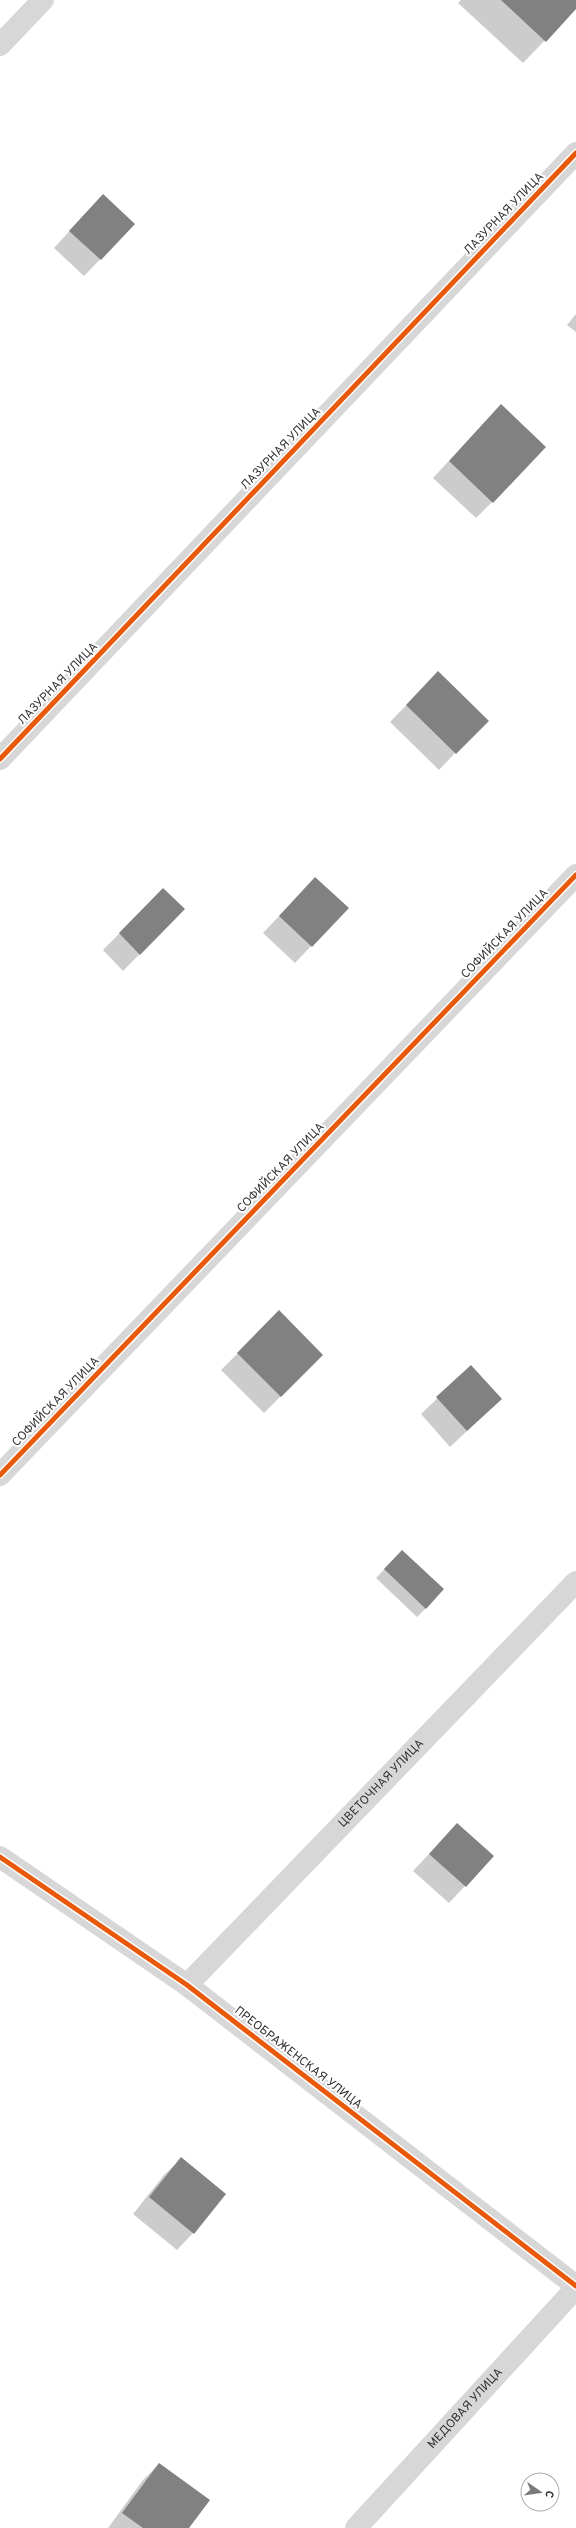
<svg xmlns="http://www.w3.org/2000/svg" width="576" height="2528" viewBox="0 0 576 2528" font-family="Overpass,sans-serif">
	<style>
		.shadow { fill: #0003 }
		.building { fill: #818181 }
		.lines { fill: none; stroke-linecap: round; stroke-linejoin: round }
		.minor { stroke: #d7d7d7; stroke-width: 22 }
		.cycleway-casing { stroke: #fff; stroke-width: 8 }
		.cycleway { stroke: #e8590c; stroke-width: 5 }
		.labels { text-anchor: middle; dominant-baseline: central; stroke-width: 4; stroke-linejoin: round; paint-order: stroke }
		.street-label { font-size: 12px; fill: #333; stroke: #fff }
	</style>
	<rect width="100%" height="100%" fill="#fff"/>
	<!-- shadow -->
	<path class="shadow" d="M461,0H576V8L523,63L458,3Z
		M87,212L134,224L84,276L54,248Z
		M576,314V332L567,325Z
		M485,422L492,502L476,518L433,478Z
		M422,689L455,753L439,770L390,722Z
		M163,889L184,909L123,971L103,950Z
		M299,895L311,946L295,963L263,933Z
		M279,1312L322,1355L264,1413L221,1370Z
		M471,1366L501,1399L450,1447L421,1414Z
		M393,1560L426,1608L417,1617L376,1578Z
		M457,1824L493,1856L449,1903L413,1871Z
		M181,2159L193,2233L177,2250L133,2214L164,2175Z
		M159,2464L188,2528H108L143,2480Z"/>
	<!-- building -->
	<path class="building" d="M501,0H576V9L546,42Z
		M103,194L135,224L101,260L69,231Z
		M501,404L546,447L493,503L449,461Z
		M438,671L489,721L456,754L406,705Z
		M315,877L349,908L312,947L279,916Z
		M163,888L185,909L140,955L119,933Z
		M279,1310L323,1355L281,1397L237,1353Z
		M471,1365L502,1399L467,1431L436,1397Z
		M402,1550L444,1589L426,1609L384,1569Z
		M457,1823L494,1856L466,1887L429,1854Z
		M181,2157L226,2194L194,2234L149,2197Z
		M159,2463L210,2500L189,2528H143L122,2513Z"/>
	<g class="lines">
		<!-- minor -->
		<g class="minor">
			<path d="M0,45L43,0"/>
			<path d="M0,759L576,153"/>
			<path d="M0,1475L576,875"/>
			<path d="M0,1857L187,1985L576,2286"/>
			<path id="s1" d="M187,1985L576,1582"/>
			<path id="s2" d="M356,2528L576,2288"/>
		</g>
		<!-- cycleway casing -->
		<g class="cycleway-casing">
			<path id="cycleway" d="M0,759L576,153
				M0,1475L576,875
				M0,1857L187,1985L576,2286"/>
		</g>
		<!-- cycleway -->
		<use href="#cycleway" class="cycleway"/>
	</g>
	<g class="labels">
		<!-- street labels -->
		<g class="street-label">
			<text transform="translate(504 214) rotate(-46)">ЛАЗУРНАЯ УЛИЦА</text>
			<text transform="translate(281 449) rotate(-46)">ЛАЗУРНАЯ УЛИЦА</text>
			<text transform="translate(58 684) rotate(-46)">ЛАЗУРНАЯ УЛИЦА</text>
			<text transform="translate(505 934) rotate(-46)">СОФИЙСКАЯ УЛИЦА</text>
			<text transform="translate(281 1168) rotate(-46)">СОФИЙСКАЯ УЛИЦА</text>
			<text transform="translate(56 1402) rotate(-46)">СОФИЙСКАЯ УЛИЦА</text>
			<text stroke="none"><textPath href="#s1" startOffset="280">ЦВЕТОЧНАЯ УЛИЦА</textPath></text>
			<text transform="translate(298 2058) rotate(38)">ПРЕОБРАЖЕНСКАЯ УЛИЦА</text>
			<text stroke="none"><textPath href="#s2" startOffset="162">МЕДОВАЯ УЛИЦА</textPath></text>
		</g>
	</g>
	<!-- north arrow -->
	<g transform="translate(540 2492) rotate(103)"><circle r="19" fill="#ffffff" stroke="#adadad"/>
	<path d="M0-3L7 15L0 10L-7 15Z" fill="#7a7a7a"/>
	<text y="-6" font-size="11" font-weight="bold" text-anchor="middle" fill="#333333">С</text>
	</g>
</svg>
